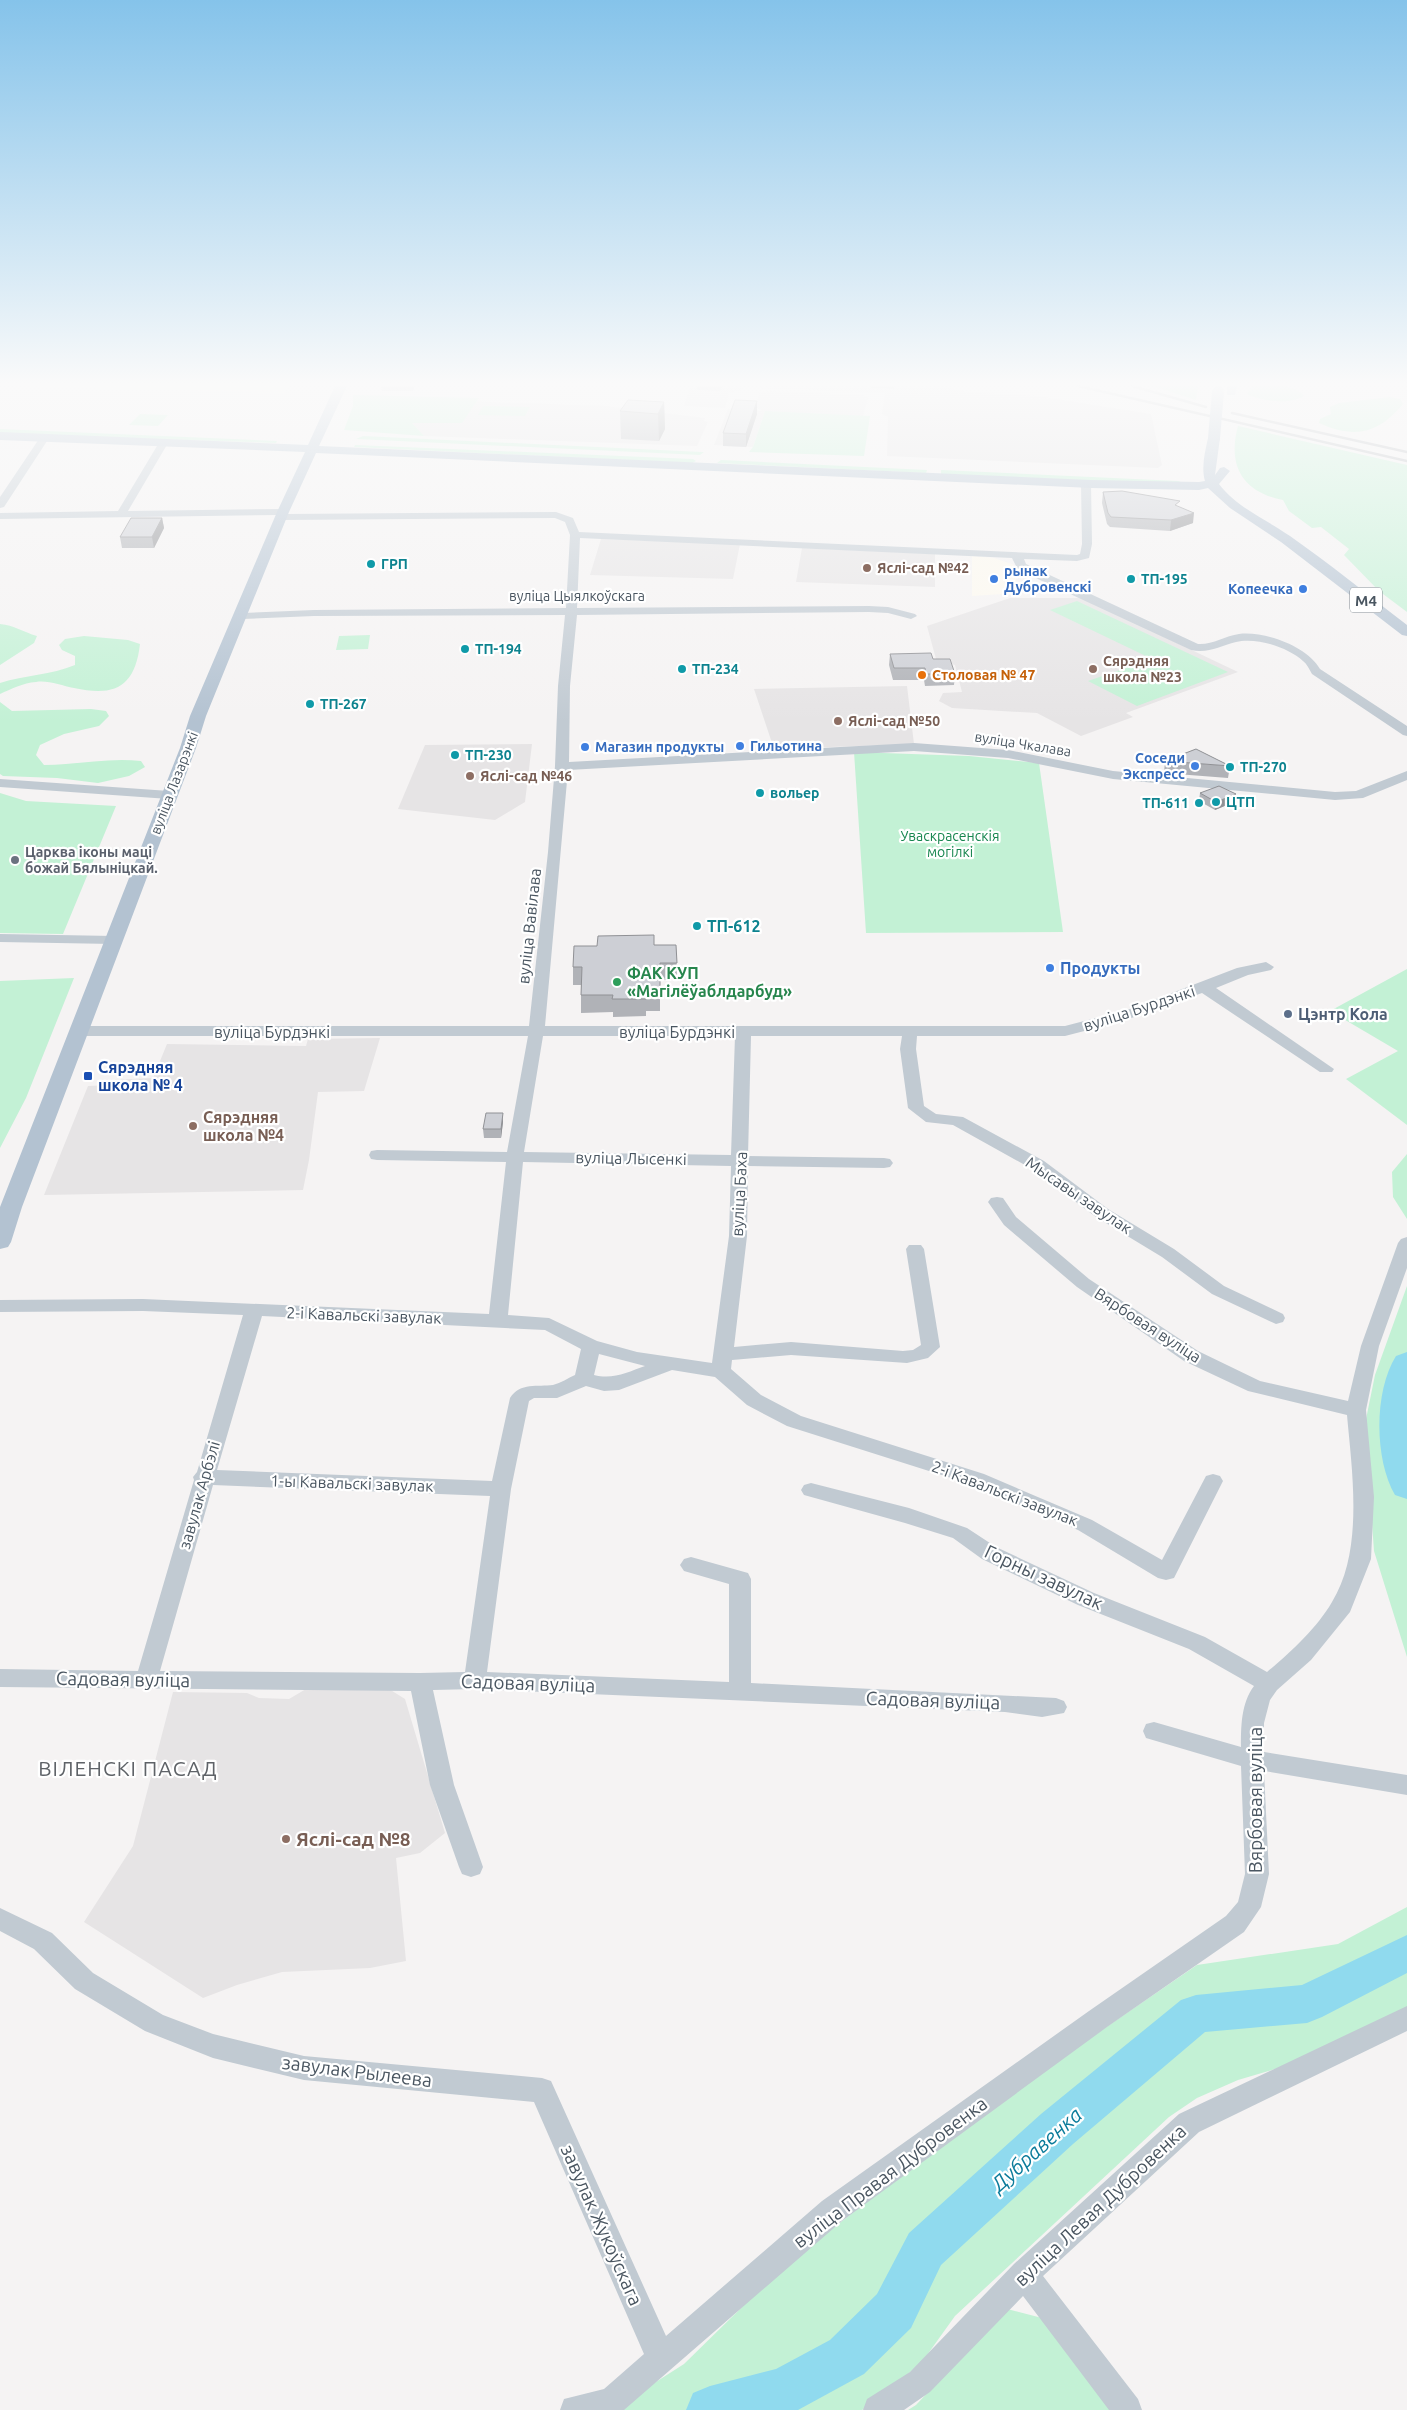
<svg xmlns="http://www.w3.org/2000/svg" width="1407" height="2410" viewBox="0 0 1407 2410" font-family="Ubuntu,sans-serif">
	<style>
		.commercial { fill: #fdf9ef }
		.education { fill: #e6e4e5 }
		.green { fill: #c3f1d5 }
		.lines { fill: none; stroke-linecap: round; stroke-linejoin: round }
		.river { fill: #90daee; fill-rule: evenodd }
		.minor { fill: #c1cad2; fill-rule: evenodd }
		.major { fill: #b3c2d1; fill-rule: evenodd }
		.rail { stroke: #b5b8bd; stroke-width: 2.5 }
		.major-bridge { stroke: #b3c2d1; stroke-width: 12 }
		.wall { fill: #b0b2b7 }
		.shaded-wall { fill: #909195 }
		.building { fill: #cdcfd5; stroke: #909195 }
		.culture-dot { fill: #0f9aa8; stroke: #fff; stroke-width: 2 }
		.education-dot { fill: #8d6e63; stroke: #fff; stroke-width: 2 }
		.shop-dot { fill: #3f7fe0; stroke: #fff; stroke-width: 2 }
		.food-dot { fill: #e8710a; stroke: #fff; stroke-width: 2 }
		.worship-dot { fill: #6b7280; stroke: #fff; stroke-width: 2 }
		.leisure-dot { fill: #2e9e5b; stroke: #fff; stroke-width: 2 }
		.service-dot { fill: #5c6f8a; stroke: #fff; stroke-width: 2 }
		.transit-dot { fill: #1a4fb4; stroke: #fff; stroke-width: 2 }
		.labels { text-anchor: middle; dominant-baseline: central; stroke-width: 4.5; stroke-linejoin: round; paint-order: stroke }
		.far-culture-label { font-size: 14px; font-weight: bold; fill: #0d838f; stroke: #fff; text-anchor: start }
		.far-education-label { font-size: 14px; font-weight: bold; fill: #785e54; stroke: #fff; text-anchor: start }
		.far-shop-label { font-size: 14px; font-weight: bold; fill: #366cbe; stroke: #fff; text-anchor: start }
		.far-street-label { font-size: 14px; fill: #4a5661; stroke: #fff }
		.far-food-label { font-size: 14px; font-weight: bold; fill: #c56008; stroke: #fff; text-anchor: start }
		.far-park-label { font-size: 14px; fill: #17864f; stroke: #fff }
		.far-worship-label { font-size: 14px; font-weight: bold; fill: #5b616d; stroke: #fff; text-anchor: start }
		.shield { fill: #fff; stroke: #808990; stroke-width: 1 }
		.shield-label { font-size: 15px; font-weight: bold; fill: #4a5661 }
		.street-label { font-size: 16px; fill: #4a5661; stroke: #fff }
		.culture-label { font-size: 16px; font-weight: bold; fill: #0d838f; stroke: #fff; text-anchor: start }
		.shop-label { font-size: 16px; font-weight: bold; fill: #366cbe; stroke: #fff; text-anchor: start }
		.leisure-label { font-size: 16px; font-weight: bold; fill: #27864d; stroke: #fff; text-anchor: start }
		.service-label { font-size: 16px; font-weight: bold; fill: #4e5e75; stroke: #fff; text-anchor: start }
		.transit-label { font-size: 16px; font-weight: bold; fill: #164399; stroke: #fff; text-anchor: start }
		.education-label { font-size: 16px; font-weight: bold; fill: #785e54; stroke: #fff; text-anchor: start }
		.near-street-label { font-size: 19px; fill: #4a5661; stroke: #fff }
		.near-education-label { font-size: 19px; font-weight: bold; fill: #785e54; stroke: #fff; text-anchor: start }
		.near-neighbourhood-label { font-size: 21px; letter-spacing: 1px; fill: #5f6368; stroke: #fff }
		.near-water-label { font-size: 21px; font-style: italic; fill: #0c7c9b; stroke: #fff }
	</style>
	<rect width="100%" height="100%" fill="#f5f3f3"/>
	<!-- commercial -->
	<path class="commercial" d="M10,386H288L284,393Z
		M972,556L994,558L1014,565L1018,593L972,596Z"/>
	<!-- education -->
	<path class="education" d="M690,386H745L744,389L729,393L725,408L684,406Z
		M759,386H938L967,392L1037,396L1151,414L1162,465L1158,468L887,456L888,417L882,414L885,393L759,388Z
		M771,391L862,395L868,398L863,416L765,411L753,447L714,445L728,409L763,411L755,407L760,392Z
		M435,400L606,406L705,418L704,421L708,422L697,446L424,436L412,423Z
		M601,539L740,544L733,579L590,575Z
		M802,548L935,554V587L796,582Z
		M1010,598H1082L1238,672L1126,713L1133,717L1081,736L1037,713L952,708L939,701L943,693L962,692L955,665L936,659L927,626Z
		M907,686L914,744L774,749L754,689Z
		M532,744L525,802L495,820L398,809L425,745Z
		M380,1038L364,1091L318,1092L309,1160L303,1190L44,1195L88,1086L111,1085L114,1080L153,1078L167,1044L306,1046L308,1039Z
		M306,1689H389L405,1699L445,1833L420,1853L396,1858L406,1961L370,1968L282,1972L237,1985L203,1998L84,1922L133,1846L173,1692L247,1693L259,1698L289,1699Z"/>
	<!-- green -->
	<path class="green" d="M1153,386H1198L1196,400Z
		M1253,386C1269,386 1293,382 1304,396C1289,405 1262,401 1247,394Z
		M353,395L479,398L462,423H412L424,436L344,430L353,406Z
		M1390,397L1400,399L1403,404C1378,434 1355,439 1319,423L1320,419L1331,414L1330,407L1339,403Z
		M483,406L530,407L525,416L478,415Z
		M765,411L870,416L864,456L749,452L753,447Z
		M140,414L168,415L158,426L129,425Z
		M1238,426L1407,465V612L1379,591L1344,555L1349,549L1321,527L1312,528L1289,511L1283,500C1243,492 1227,466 1238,426Z
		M0,429L277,441L276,443L0,434Z
		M363,436L702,452H704L700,455L356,439Z
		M355,445L693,459L696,461L692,463L354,447Z
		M721,460L927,470L926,473L717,463Z
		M941,470L1178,481L1181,482H1127L941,474Z
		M1077,601L1228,672L1137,706L1088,681L1152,659L1050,610Z
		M0,624C14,625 23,632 37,636L34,643L0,665Z
		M370,635L368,649L336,650L339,636Z
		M84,636L128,640L140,644C135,687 115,697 74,688C62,686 48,680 36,682C23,683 11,689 0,694V683C25,675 51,675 75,665V656L62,650L59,645L65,639Z
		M0,702L12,711L91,709L106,711L109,716L99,726L64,734L40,745L36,755L44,765C77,765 109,757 141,761L145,767L129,776L98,783L57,778L3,776L0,774Z
		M854,752L969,756L1039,763L1063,932L866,933Z
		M0,793L26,801L116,806L63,934L0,933Z
		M1407,969V1125L1346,1079L1398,1051L1330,1011Z
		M74,978L26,1098L0,1148V981Z
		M1407,1154V1219L1393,1197L1392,1172Z
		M1407,1286V1657L1374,1551L1365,1424L1375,1375Z
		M1407,1907V2011L1302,2061L1238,2080L1197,2098L1169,2117L955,2316L922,2362L876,2401L862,2410H612L684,2364L784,2266L991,2106L1197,1965L1338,1944Z
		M1007,2309L1042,2318L1123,2410H908L916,2405Z"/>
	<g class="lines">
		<!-- river -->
		<path class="river" d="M1407,1352V1499L1395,1495C1374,1459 1374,1391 1396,1356Z
			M1407,1935V1973L1322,2017L1307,2023L1205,2032L1073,2144L941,2265L911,2328L864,2374L798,2410H686L693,2393L710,2386L776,2369L830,2340L877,2294L909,2233L1041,2114L1181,2000L1196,1995L1302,1985Z"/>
		<!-- minor -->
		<path class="minor" d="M44,435L49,438L4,507L0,508V497L41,436Z
			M163,440L168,443L128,511L283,509L287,510V514L556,512L573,518L579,532L1077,555L1080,554L1082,544L1081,483L1086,480L1091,483L1092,544L1089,558L1077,561L1024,559L1026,564L1198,644C1212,645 1225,636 1239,634C1265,631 1307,646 1320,669L1407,726V736L1403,735L1312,674C1309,669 1307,664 1303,661C1288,647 1256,637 1236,642C1220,646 1208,654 1191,650L1027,574L1017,568L1012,558L580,538L577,608L869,606L888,607L915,614L917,616L911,619L888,613L869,612L577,615L570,686L569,762L914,743L1008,750L1113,771L1335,792L1356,791L1407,771V780L1363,798L1335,800L1113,779L1008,758L914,751L568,770L545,1026H1065L1130,1009L1237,968L1266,962L1274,967L1271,970L1248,975L1216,988L1334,1069L1332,1072H1320L1202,993L1123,1021L1065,1036H917L916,1049L924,1106L936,1114L963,1117L1044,1161L1108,1209L1174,1249L1224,1286L1283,1314L1285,1318L1283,1322L1276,1324L1212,1294L1162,1257L1096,1217L1032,1169L953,1125L926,1122L908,1108L900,1049L902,1036H751L748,1156L884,1158L890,1159L893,1163L890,1167L884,1168L748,1166L747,1236L734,1347L791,1342L903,1351L913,1350L921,1345L906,1249L909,1245H921L924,1249L940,1347L928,1358L907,1363L791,1355L732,1360L731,1369L761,1395L801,1416L984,1474L1092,1520L1162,1560L1206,1476L1213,1474L1220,1476L1223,1481L1174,1578L1166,1580L1158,1578L1078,1530L970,1484L787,1426L747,1405L715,1377L672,1370L619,1390L604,1391L586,1386L557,1398H534L529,1401L511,1489L487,1672L729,1682V1584L684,1571L680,1565L684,1559L691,1557L748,1573L751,1579V1683L1056,1698L1064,1701L1067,1707L1064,1713L1042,1717L1005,1712L475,1689L433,1690L454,1785L483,1867L480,1874L471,1877L462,1874L459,1867L430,1785L411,1691L0,1687V1669L138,1671L194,1480L193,1477L197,1472L243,1315L143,1311L0,1312V1300L143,1299L489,1314L506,1162L377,1160L371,1159L369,1155L371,1151L377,1150L507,1152L528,1036H78L70,1031L78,1026H529L548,852L555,766L558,686L565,615L314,616L242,619L236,616L242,613L314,610L566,608L570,535L565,522L555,518L281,520L277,519V515L0,519V513L118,511L160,441ZM543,1036H735L731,1155L524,1152ZM523,1162L731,1166L729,1236L712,1363L637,1352L597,1341L549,1318L508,1315ZM262,1316L545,1330L581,1349L575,1375C568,1378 561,1383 553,1385C538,1387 520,1382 510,1398L492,1481L217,1470ZM599,1354L645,1366C628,1372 613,1380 594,1375ZM213,1485L490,1496L465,1672L420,1673L160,1671Z
			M0,779L169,791L176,795L169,799L0,787Z
			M0,934L114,936L121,940L114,944L0,942Z
			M997,1197L1003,1198L1016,1217L1089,1279L1198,1351L1260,1381L1348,1401L1361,1346L1398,1243L1401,1239L1407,1237V1268L1379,1346L1366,1410L1374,1497L1371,1559L1350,1612L1311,1660L1277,1690L1270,1700L1264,1723V1752L1407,1775V1795L1264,1771L1269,1874L1261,1907L1244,1932L1107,2027L842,2221L624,2410H560L564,2399L604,2389L644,2354L534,2102L304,2080L213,2058L145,2031L75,1989L34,1949L0,1931V1908L52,1933L93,1973L163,2015L213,2034L304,2056L542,2078L551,2081L666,2336L822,2201L1089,2011L1226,1916L1238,1902L1245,1874L1241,1766L1146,1738L1143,1731L1146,1724L1154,1722L1241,1747C1241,1727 1241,1703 1254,1686L1189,1649L1078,1605L982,1559L953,1538L905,1523L804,1495L801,1490L804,1485L811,1483L909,1508L967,1528L996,1547L1094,1593L1205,1637L1267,1672C1290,1653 1317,1628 1332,1602C1364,1550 1352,1472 1347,1415L1248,1391L1184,1361L1077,1287L1004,1225L988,1202L991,1198Z
			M1407,2006V2031L1199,2132L1043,2276L1138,2399L1142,2410H1109L1023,2296L930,2392L904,2410H863L867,2399L910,2372L1014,2264L1179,2114Z"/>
		<!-- major -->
		<path class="major" d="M335,386H347L319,446L1091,480L1199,482L1205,481C1201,467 1205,452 1208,438L1214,434L1220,438L1215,475L1220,468L1224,467L1230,471L1219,484C1236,507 1267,520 1290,536C1330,564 1368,595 1407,625V636L1402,635L1281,542L1230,508L1208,488L1199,490L1091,488L316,453L289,512L206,716L196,748L22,1207L11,1242L8,1247L0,1249V1207L180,748L190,716L277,512L305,452L0,440V432L308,445Z
			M1227,386H1237L1235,395H1227Z"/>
		<!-- rail -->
		<path class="rail" d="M1078,386L1407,461
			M1132,386L1206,407
			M1232,413L1407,452"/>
		<!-- major-bridge -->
		<path class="major-bridge" d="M1214,438L1218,392"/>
	</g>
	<!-- wall -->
	<path class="wall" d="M381,386H415L413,391H382Z
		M697,386H723L720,391L697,390Z
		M871,386H894V389L871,388Z
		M757,401V414L746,447L723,446V433Z
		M664,402L665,429L659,441L621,439L620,411Z
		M1103,492L1179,507L1193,523L1170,531L1110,527L1107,524L1102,503Z
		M162,518L164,528L154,548H122L120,537Z
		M890,654L933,659L955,674L954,685L925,686L924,680H893L889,665Z
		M1165,761L1230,766L1228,778L1164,773Z
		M1200,793L1234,802L1215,810L1199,801Z
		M654,945H676L677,980H660V1011H646V1016L613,1017V1012L581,1013V985H573V967Z
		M503,1122L501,1138H484L483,1129Z"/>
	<!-- shaded-wall -->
	<path class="shaded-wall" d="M757,401V414L746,447V434Z
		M664,402L665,429L659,441L658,414Z
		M1194,513L1193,523L1170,531L1171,520Z
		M162,518L164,528L154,548L152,537Z
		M1236,794L1234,802L1215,810L1216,802Z
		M503,1113V1122L501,1138V1129Z"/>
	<!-- building -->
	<path class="building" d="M628,400L664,402L658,414L620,411Z
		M735,400L757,401L746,434L723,433Z
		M1122,491L1180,501L1175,505L1194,513L1171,520L1111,517L1108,513L1103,492Z
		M131,518H162L152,537H120Z
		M931,653L933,659H950L955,674H926L925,668H894L890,654Z
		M1196,749L1230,766L1165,761Z
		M1219,786L1236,794L1216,802L1200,793Z
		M654,935V945H676L677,963H660V993H646V999H612L613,995H581L582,967H573L574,946H597L598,936Z
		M486,1113H503L501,1129H483Z"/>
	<!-- sky -->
	<linearGradient id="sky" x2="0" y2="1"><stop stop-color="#85c3ea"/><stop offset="0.53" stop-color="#fafafa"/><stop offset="1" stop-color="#fafafa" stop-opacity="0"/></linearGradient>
	<rect width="1407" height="723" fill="url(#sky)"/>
	<!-- markers -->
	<g class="culture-dot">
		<circle cx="371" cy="564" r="5"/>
		<circle cx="1131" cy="579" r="5"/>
		<circle cx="465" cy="649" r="5"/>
		<circle cx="682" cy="669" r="5"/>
		<circle cx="310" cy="704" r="5"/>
		<circle cx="455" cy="755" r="5"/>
		<circle cx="1230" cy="767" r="5"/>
		<circle cx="760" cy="793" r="5"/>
		<circle cx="1216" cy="802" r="5"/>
		<circle cx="1199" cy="803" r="5"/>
		<circle cx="697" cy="926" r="5"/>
	</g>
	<g class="education-dot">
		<circle cx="867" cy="568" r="5"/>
		<circle cx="1093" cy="669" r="5"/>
		<circle cx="838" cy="721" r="5"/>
		<circle cx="470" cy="776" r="5"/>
		<circle cx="193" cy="1126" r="5"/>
		<circle cx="286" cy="1839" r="5"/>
	</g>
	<g class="shop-dot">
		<circle cx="994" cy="579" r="5"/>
		<circle cx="1303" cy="589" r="5"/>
		<circle cx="740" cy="746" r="5"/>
		<circle cx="585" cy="747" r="5"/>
		<circle cx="1195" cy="766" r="5"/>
		<circle cx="1050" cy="968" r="5"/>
	</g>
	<circle class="food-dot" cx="922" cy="675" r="5"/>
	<circle class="worship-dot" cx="15" cy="860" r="5"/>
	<circle class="leisure-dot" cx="617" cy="982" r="5"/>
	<circle class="service-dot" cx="1288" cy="1014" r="5"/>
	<rect class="transit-dot" x="83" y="1071" width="10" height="10" rx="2.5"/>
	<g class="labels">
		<!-- far-culture labels -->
		<g class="far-culture-label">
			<text x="381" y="564">ГРП</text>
			<text x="1141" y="579">ТП-195</text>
			<text x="475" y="649">ТП-194</text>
			<text x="692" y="669">ТП-234</text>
			<text x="320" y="704">ТП-267</text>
			<text x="465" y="755">ТП-230</text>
			<text x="1240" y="767">ТП-270</text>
			<text x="770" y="793">вольер</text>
			<text x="1226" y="802">ЦТП</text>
			<text x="1189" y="803" text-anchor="end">ТП-611</text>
		</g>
		<!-- far-education labels -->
		<g class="far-education-label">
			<text x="877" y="568">Яслі-сад №42</text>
			<text x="1103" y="661">Сярэдняя<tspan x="1103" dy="16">школа №23</tspan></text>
			<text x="848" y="721">Яслі-сад №50</text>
			<text x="480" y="776">Яслі-сад №46</text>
		</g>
		<!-- far-shop labels -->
		<g class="far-shop-label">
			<text x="1004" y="571">рынак<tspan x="1004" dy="16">Дубровенскі</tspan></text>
			<text x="1293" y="589" text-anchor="end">Копеечка</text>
			<text x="750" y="746">Гильотина</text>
			<text x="595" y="747">Магазин продукты</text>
			<text x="1185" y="758" text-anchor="end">Соседи<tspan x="1185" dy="16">Экспресс</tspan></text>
		</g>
		<!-- far-street labels -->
		<g class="far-street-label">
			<text x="577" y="596">вуліца Цыялкоўскага</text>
			<text transform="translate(1023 744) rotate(9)">вуліца Чкалава</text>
			<text transform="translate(174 783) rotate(-69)">вуліца Лазарэнкі</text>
		</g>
		<!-- far-food labels -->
		<g class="far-food-label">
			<text x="932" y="675">Столовая № 47</text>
		</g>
		<!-- far-park labels -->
		<g class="far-park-label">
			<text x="950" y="836">Уваскрасенскія<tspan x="950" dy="16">могілкі</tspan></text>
		</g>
		<!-- far-worship labels -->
		<g class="far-worship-label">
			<text x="25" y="852">Царква іконы маці<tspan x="25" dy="16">божай Бялыніцкай.</tspan></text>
		</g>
		<!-- shield labels -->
		<rect class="shield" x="1350" y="587.5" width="32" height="25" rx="4"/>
		<g class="shield-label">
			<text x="1366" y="600">М4</text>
		</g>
		<!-- street labels -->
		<g class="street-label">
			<text transform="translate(529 926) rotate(-84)">вуліца Вавілава</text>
			<text transform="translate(1139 1008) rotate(-18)">вуліца Бурдэнкі</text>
			<text x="272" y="1032">вуліца Бурдэнкі</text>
			<text x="677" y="1032">вуліца Бурдэнкі</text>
			<text transform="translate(631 1158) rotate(1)">вуліца Лысенкі</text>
			<text transform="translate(739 1194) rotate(-87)">вуліца Баха</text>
			<text transform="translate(1079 1195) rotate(34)">Мысавы завулак</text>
			<text transform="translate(364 1315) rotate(2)">2-і Кавальскі завулак</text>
			<text transform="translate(1148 1325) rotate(33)">Вярбовая вуліца</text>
			<text transform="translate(352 1483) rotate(2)">1-ы Кавальскі завулак</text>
			<text transform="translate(1005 1493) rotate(21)">2-і Кавальскі завулак</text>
			<text transform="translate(199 1495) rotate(-74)">завулак Арбэлі</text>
		</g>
		<!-- culture labels -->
		<g class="culture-label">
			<text x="707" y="926">ТП-612</text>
		</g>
		<!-- shop labels -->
		<g class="shop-label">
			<text x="1060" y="968">Продукты</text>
		</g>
		<!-- leisure labels -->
		<g class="leisure-label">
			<text x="627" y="973">ФАК КУП<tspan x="627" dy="18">«Магілёўаблдарбуд»</tspan></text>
		</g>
		<!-- service labels -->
		<g class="service-label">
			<text x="1298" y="1014">Цэнтр Кола</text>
		</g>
		<!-- transit labels -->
		<g class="transit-label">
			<text x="98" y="1067">Сярэдняя<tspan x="98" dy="18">школа № 4</tspan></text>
		</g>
		<!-- education labels -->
		<g class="education-label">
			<text x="203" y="1117">Сярэдняя<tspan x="203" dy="18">школа №4</tspan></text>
		</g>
		<!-- near-street labels -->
		<g class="near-street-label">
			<text transform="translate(1044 1577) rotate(25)">Горны завулак</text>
			<text transform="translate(123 1679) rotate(1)">Садовая вуліца</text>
			<text transform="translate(528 1683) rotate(2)">Садовая вуліца</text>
			<text transform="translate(933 1700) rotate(2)">Садовая вуліца</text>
			<text transform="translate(1255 1800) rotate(-90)">Вярбовая вуліца</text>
			<text transform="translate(357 2071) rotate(7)">завулак Рылеева</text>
			<text transform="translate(890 2172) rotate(-37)">вуліца Правая Дубровенка</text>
			<text transform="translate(1100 2205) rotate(-43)">вуліца Левая Дубровенка</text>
			<text transform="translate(602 2225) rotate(66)">завулак Жукоўскага</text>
		</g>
		<!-- near-education labels -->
		<g class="near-education-label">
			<text x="296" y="1839">Яслі-сад №8</text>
		</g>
		<!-- near-neighbourhood labels -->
		<g class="near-neighbourhood-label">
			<text x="128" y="1768">ВІЛЕНСКІ ПАСАД</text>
		</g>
		<!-- near-water labels -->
		<g class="near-water-label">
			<text transform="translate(1036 2149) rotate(-42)">Дубравенка</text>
		</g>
	</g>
</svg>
